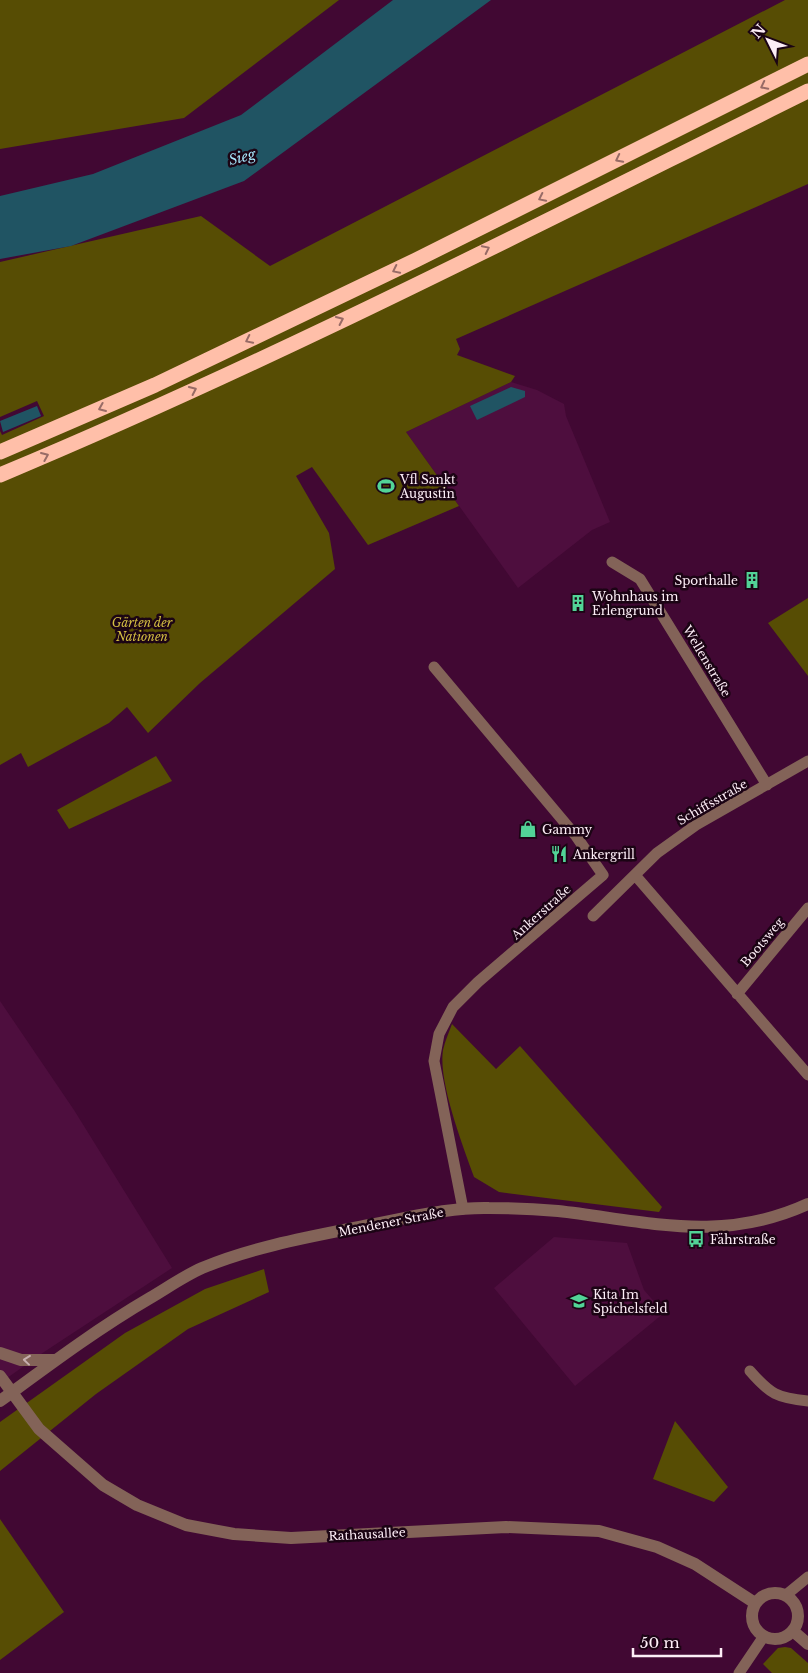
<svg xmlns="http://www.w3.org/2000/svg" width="808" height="1673" viewBox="0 0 808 1673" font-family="'Libre Baskerville',serif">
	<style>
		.built { fill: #4e0e3e }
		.green { fill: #574d04 }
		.water { fill: #205463 }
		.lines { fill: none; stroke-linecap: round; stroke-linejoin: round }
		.minor { stroke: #836358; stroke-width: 11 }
		.tertiary { stroke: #836358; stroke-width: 12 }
		.motorway { stroke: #ffbfa9; stroke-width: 15 }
		.oneway { stroke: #986b66 }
		.oneway2 { stroke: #c6afaf }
		.labels { text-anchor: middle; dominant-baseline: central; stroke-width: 5; stroke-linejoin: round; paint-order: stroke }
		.poi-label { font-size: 12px; fill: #fdeef7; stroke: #1b0414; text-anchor: start }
		.park-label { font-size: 12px; font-style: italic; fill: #d4bf42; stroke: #1b0414 }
		.street-label { font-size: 12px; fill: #fdeef7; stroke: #1b0414 }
		.water-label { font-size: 14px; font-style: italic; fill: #a8e9fe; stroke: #1b0414 }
	</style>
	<rect width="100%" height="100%" fill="#410833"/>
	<!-- built -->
	<path class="built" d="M511,382L537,390L564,404L566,416L610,522L592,530L518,588L406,432Z
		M0,1001L74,1110L172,1268L44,1352L0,1383Z
		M554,1237L627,1243L644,1290L664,1313L575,1386L494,1288Z"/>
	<!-- green -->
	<path class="green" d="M0,0H339L184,118L0,149Z
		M785,0H808V184L456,339L460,349L457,355L515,376L511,382L406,432L459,506L368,545L312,467L296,476L329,533L335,569L200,683L148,733L127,707L109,723L28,767L21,753L0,765V431L2,435L44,416L37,401L0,417V262L201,216L270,266Z
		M808,598V676L768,623Z
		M156,756L172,781L69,829L57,810Z
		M452,1024L496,1069L520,1046L662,1207L659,1212L499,1192L474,1177C463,1146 438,1082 443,1050C445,1041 449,1032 452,1024Z
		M264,1269L269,1292L188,1329L96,1394L0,1471V1422L125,1333L205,1289Z
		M675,1421L728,1487L714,1502L653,1479Z
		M0,1519L64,1612L0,1660Z
		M785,1647L791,1648L808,1663V1673H772L763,1664L778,1648Z"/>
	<!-- water -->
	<path class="water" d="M393,0H491L244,181L71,246L0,259V196L93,174L241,115Z
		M511,387L525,391V397L477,420L470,406Z
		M37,406L41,416L3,432L0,421Z"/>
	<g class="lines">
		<!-- minor -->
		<path class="minor" d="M612,562L640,579L767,785
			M434,667L576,836L603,875L478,982L453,1007L439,1034L434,1061L463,1209
			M635,875L808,1075
			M593,916L657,853L696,825L808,761
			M737,994L808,908
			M750,1371C770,1394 777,1398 808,1401
			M786,1595L808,1577
			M739,1673L764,1636"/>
		<!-- tertiary -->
		<path class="tertiary" d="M0,1353L21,1360H54
			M0,1376L39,1429L103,1485L137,1505L186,1525L234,1534L291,1538L506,1527L599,1531L657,1547L695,1564L755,1603
			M0,1401C49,1365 97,1329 150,1298C167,1288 184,1276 202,1268C255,1246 314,1236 369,1225C408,1218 449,1207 489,1208C512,1208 535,1209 558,1211C647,1221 721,1244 808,1204
			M752 1616a23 23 0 1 1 46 0a23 23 0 1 1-46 0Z
			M793,1631L808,1644"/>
		<!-- motorway -->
		<path class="motorway" d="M0,452L155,385L416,260L808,64
			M0,475C275,360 541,223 808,91"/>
	</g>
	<!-- one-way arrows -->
	<defs><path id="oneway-chevron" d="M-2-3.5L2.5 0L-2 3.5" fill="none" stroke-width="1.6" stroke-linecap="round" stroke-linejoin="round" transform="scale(1.25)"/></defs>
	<g class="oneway">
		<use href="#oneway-chevron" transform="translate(764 86) rotate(153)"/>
		<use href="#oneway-chevron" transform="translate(619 159) rotate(153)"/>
		<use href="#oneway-chevron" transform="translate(542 198) rotate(154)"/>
		<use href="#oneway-chevron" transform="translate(486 249) rotate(-26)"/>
		<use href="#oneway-chevron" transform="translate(396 270) rotate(154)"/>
		<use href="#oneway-chevron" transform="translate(340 320) rotate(-25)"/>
		<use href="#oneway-chevron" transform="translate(249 340) rotate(154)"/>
		<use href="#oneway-chevron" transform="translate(193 390) rotate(-25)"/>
		<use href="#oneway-chevron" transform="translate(102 408) rotate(157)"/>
		<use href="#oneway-chevron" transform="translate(45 456) rotate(-23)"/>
	</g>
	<use class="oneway2" href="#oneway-chevron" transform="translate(27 1360) rotate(-174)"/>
	<!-- icons -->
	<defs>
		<g id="stadium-bare" transform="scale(1.35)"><path d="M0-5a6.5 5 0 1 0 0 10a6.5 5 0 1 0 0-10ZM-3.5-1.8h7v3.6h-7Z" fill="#52d397" stroke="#1b0414" stroke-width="2.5" paint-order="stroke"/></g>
		<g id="building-bare" transform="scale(1.35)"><path d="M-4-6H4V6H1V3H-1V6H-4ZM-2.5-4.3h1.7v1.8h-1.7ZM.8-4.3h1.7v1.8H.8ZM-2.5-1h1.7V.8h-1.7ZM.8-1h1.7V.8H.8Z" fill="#52d397" stroke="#1b0414" stroke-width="2.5" paint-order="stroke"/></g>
		<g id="shop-bare" transform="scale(1.35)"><path d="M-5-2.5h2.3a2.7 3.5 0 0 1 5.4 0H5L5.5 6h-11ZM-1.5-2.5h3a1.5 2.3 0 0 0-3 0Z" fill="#52d397" stroke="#1b0414" stroke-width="2.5" paint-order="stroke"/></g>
		<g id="restaurant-bare" transform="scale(1.35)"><path d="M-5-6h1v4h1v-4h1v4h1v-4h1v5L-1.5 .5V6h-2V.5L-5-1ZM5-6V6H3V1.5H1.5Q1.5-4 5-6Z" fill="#52d397" stroke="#1b0414" stroke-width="2.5" paint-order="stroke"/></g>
		<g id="bus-bare" transform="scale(1.35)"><path d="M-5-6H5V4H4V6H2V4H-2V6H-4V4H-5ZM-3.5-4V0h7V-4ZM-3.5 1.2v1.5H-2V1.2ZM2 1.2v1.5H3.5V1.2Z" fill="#52d397" stroke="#1b0414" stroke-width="2.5" paint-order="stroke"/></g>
		<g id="school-bare" transform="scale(1.35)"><path d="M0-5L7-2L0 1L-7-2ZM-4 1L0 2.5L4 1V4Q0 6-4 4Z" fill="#52d397" stroke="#1b0414" stroke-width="2.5" paint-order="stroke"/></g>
	</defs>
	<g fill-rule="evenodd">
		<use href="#stadium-bare" x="386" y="486"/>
		<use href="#building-bare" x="752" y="580"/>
		<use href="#building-bare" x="578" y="603"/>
		<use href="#shop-bare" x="528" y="829"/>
		<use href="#restaurant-bare" x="559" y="854"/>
		<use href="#bus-bare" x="696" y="1239"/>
		<use href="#school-bare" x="579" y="1301"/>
	</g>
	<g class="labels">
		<!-- poi labels -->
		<g class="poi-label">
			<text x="400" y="479">Vfl Sankt<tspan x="400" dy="14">Augustin</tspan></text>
			<text x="738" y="580" text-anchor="end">Sporthalle</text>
			<text x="592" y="596">Wohnhaus im<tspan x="592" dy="14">Erlengrund</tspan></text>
			<text x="542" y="829">Gammy</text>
			<text x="573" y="854">Ankergrill</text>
			<text x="710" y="1239">Fährstraße</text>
			<text x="593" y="1294">Kita Im<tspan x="593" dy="14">Spichelsfeld</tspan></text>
		</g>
		<!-- park labels -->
		<g class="park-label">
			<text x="142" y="622">Gärten der<tspan x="142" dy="14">Nationen</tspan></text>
		</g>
		<!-- street labels -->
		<g class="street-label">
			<text transform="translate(707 661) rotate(59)">Wellenstraße</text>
			<text transform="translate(712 802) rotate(-30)">Schiffsstraße</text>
			<text transform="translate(541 912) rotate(-42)">Ankerstraße</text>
			<text transform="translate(762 942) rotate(-50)">Bootsweg</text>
			<text transform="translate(391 1222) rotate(-11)">Mendener Straße</text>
			<text transform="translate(367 1534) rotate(-3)">Rathausallee</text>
		</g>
		<!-- water labels -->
		<g class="water-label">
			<text transform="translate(242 157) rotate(-15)">Sieg</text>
		</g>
	</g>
	<!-- north arrow -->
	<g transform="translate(768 40) rotate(312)" stroke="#1b0414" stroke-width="4" paint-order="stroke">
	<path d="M0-4L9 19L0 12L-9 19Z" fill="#fdeef7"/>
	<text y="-8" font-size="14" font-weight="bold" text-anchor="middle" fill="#fdeef7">N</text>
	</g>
	<!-- scale -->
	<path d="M633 1648v8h88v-8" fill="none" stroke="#fdeef7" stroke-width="2.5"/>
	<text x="640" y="1648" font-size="15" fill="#fdeef7" stroke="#1b0414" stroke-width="4" paint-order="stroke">50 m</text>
</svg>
